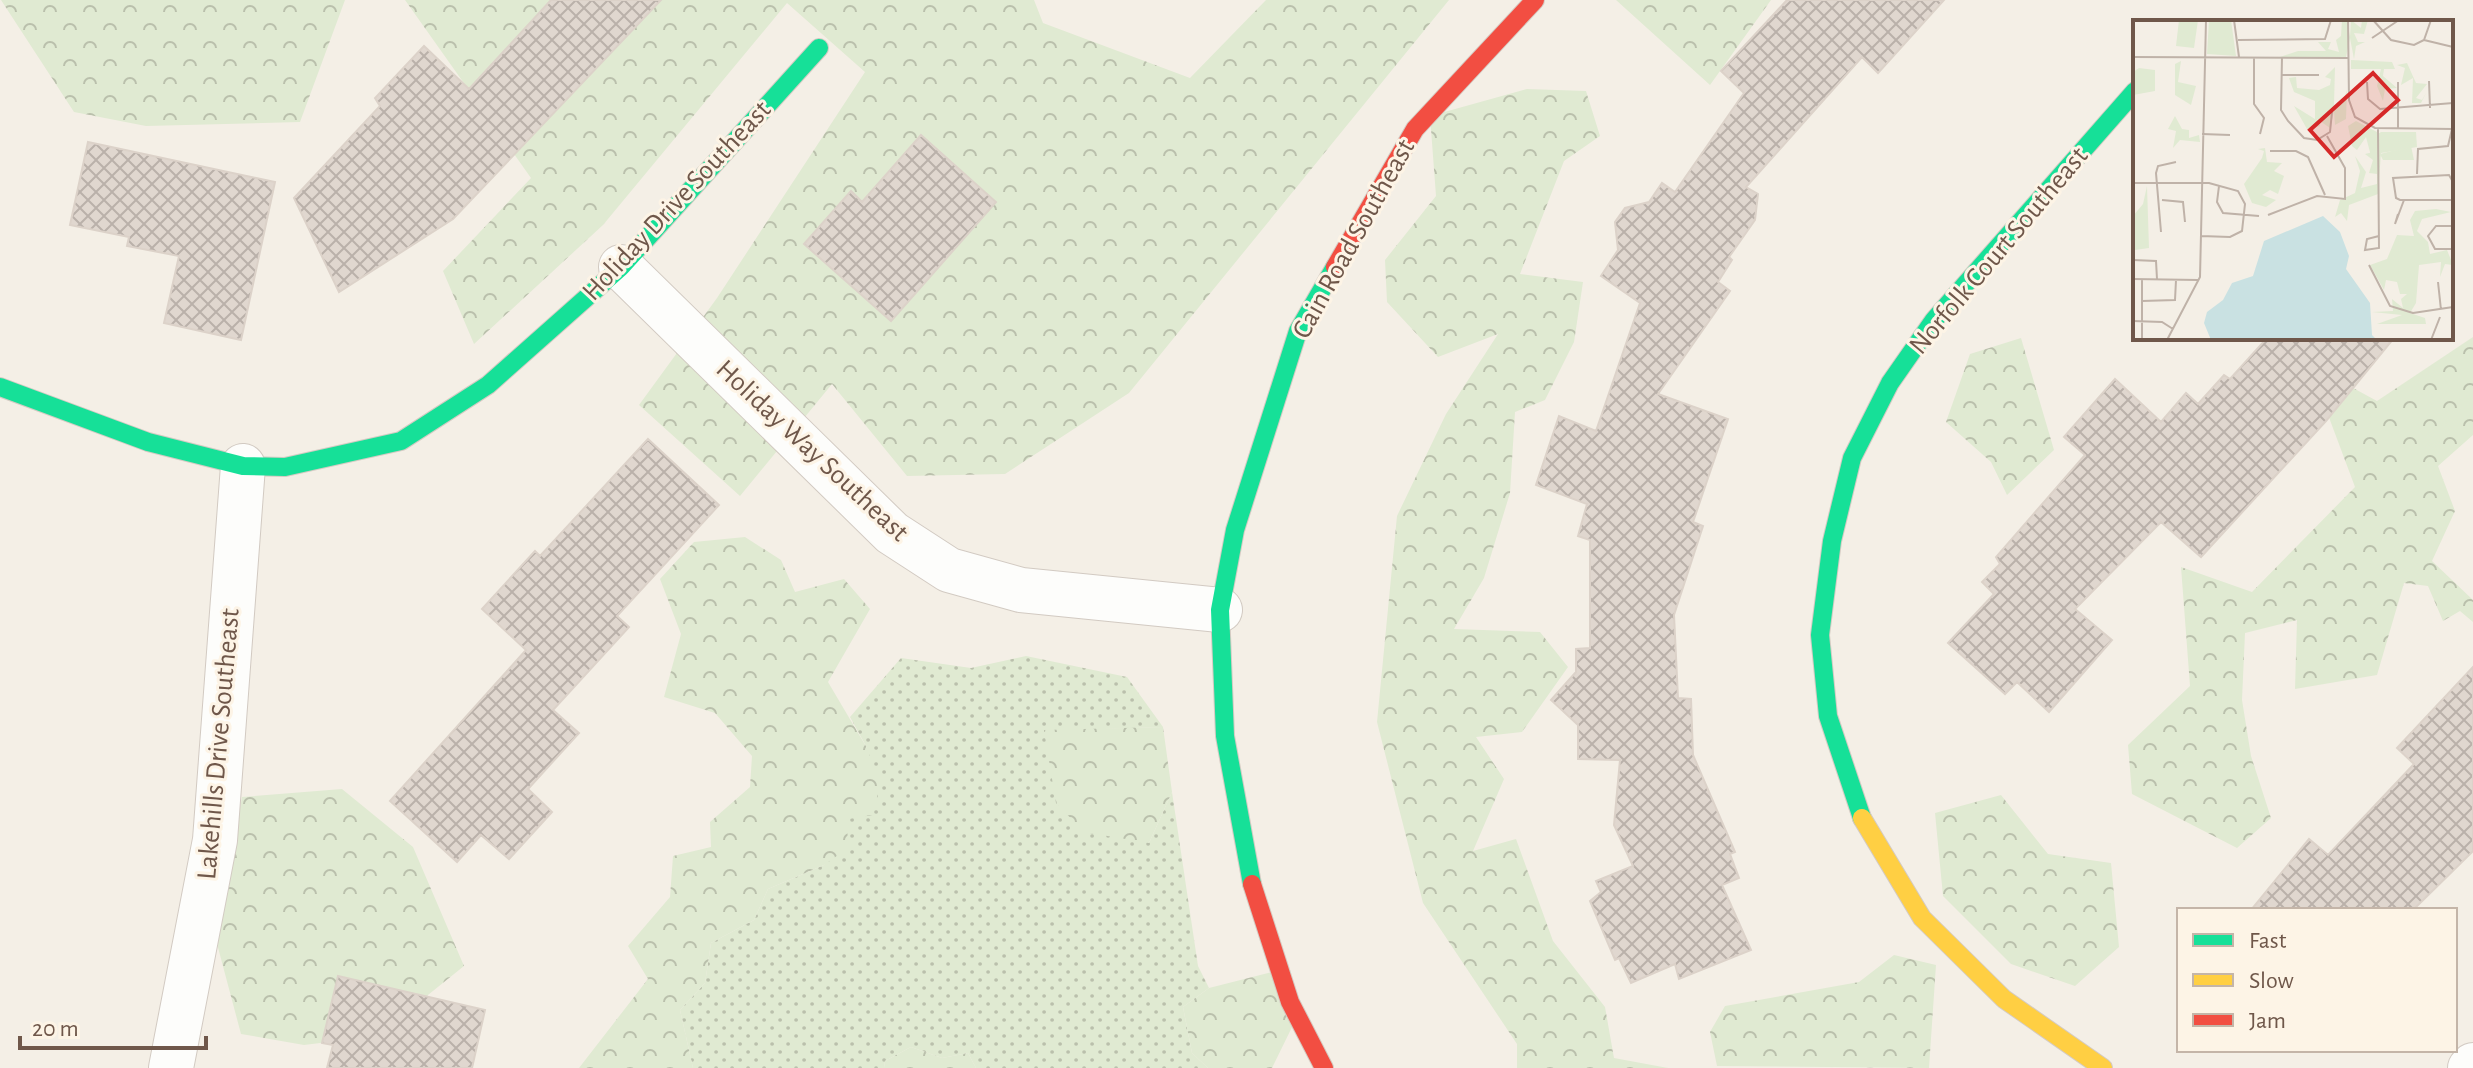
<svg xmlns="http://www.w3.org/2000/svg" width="2473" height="1068" viewBox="0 0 2473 1068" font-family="'Alegreya Sans',sans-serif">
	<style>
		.grass { fill: url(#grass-dots) }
		.forest { fill: url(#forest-crowns) }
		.building { fill: url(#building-cross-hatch); stroke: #dcd2c9; stroke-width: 2 }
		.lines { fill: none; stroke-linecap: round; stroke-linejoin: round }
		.street-casing { stroke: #d2cac2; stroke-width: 46 }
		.fast-casing { stroke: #d4cbc3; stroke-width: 20 }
		.slow-casing { stroke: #d4cbc3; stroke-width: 20 }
		.jam-casing { stroke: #d4cbc3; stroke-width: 20 }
		.street { stroke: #fdfdfb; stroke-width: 44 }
		.fast { stroke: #16e098; stroke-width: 18 }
		.slow { stroke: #ffcf43; stroke-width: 18 }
		.jam { stroke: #f24e42; stroke-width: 18 }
		.labels { text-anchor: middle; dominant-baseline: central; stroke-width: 6; stroke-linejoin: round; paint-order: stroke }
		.street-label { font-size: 28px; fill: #6f574a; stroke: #fdf4e6 }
		.inset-road { fill: none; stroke: #bfb2a8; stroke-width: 2 }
		.view { fill: #d62828; fill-opacity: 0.15; stroke: #d62828; stroke-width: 4 }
		.inset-edge { fill: none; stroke: #6f574a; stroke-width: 4 }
	</style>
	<defs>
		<pattern id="grass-dots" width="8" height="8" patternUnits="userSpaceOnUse" patternTransform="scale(2)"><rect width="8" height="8" fill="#e0ead2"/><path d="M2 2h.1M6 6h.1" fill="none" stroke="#bac0ac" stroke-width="1.8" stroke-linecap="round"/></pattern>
		<pattern id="forest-crowns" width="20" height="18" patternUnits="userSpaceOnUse" patternTransform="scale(2)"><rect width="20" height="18" fill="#e0ead2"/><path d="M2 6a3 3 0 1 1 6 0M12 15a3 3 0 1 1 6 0" fill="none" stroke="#bac0ac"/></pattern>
		<pattern id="building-cross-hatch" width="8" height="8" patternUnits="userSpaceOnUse" patternTransform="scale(2)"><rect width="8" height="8" fill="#e0d7cf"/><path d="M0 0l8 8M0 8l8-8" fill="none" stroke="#bab1aa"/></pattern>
	</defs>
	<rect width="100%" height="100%" fill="#f4efe6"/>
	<!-- grass -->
	<path class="grass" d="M1026,656L1127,677L1163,727L1045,731L1149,843L1172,792L1198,966L1209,988L1183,1007L1192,1053L1208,1068H976L968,1053L942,1058L911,1047L885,1061L884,1068H693L680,1010L705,983L711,943L754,920L768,889L824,865L847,819L867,748L850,717L901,658L971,668Z"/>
	<!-- forest -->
	<path class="forest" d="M1,0H345L300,122L146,126L74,112Z
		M405,0H1034L1043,23L1190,78L1266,0H1449L1129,393L1005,474L907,476L832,384L740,496L639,405L717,298L865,72L787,3L603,225L474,344L443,271L531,178Z
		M1616,0H1771L1710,85Z
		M1527,89L1586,91L1600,136L1564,161L1520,274L1583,282L1574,342L1545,400L1515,412L1510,493L1484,578L1454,629L1540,632L1568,667L1522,732L1476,737L1504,779L1473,851L1516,839L1553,941L1605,1007L1614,1058L1668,1068H1517V1044L1423,903L1377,722L1397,516L1446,414L1498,334L1438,357L1387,302L1385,260L1436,196L1430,116Z
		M2473,337V435L2438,466L2455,511L2432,561L2473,600V622L2460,611L2443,621L2428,586L2404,583L2377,675L2295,689L2297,620L2245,633L2242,700L2251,756L2271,818L2237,848L2132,794L2128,745L2190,686L2181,567L2252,592L2355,487L2309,364L2377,401Z
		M2021,338L2054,450L2007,495L1991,462L1946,422L1970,354Z
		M745,537L781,560L795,592L844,579L870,609L828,682L867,748L880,784L873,815L847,819L848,848L824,865L768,889L754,920L711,943L705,983L680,1010L693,1068H579L648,979L628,946L670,897L673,856L711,847L710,822L750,787L752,756L715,713L664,697L681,634L660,579L694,542Z
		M1163,727L1172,792L1149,843L1084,832L1056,803L1044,730Z
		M342,789L413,847L464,966L377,1036L304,1045L241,1034L216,940L242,797Z
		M2001,795L2048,854L2111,863L2119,947L2075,986L2011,964L1943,896L1935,813Z
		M1894,955L1936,965L1929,1068L1717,1066L1710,1032L1725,1006L1859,982Z
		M1276,971L1295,1021L1272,1068H1208L1192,1053L1183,1007L1209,988Z
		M911,1047L942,1058L968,1053L976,1068H884L885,1061Z"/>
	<!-- building -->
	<path class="building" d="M551,0H661L453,219L339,292L294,198L380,106L375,98L424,46L469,89Z
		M1787,0H1944L1878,73L1862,57L1746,187L1758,194L1755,220L1729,257L1732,260L1718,282L1730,291L1658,394L1728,419L1693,522L1703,526L1674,615L1678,698L1691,699L1693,755L1735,852L1730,854L1739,878L1722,885L1751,950L1679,979L1675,964L1631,983L1619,958L1615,960L1590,901L1601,892L1596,881L1633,866L1614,825L1620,760L1578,759V725L1551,700L1576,672V649L1590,648V540L1578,536L1587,504L1536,485L1559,416L1596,431L1640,303L1601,276L1618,250L1615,222L1625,208L1649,202L1662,183L1675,192L1744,93L1721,71Z
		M921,135L996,202L891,321L804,244L851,191L862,202Z
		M88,142L275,182L241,340L164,323L179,256L127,246L129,237L70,225Z
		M2267,338H2394L2326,421L2201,557L2161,522L2075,609L2112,640L2049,712L2017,682L2005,694L1948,643L1994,594L1982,582L2000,564L1996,557L2085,455L2064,437L2115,379L2161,422L2186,393L2198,404L2224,375L2230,379Z
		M648,439L719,505L617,616L629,627L553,710L579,733L528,789L552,812L509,859L481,835L457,862L390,801L526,650L482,609L535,551L540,556Z
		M2473,667V851L2413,910H2251L2309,839L2328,855L2414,764L2397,748Z
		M338,976L485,1010L472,1068H327L333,1045L322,1043Z"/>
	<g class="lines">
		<!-- street casing -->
		<g class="street-casing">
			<path id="street" d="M621,267L892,533L949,570L1021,590L1220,610
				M171,1068L215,840L243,466
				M2470,1068L2473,1065"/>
		</g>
		<!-- fast casing -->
		<g class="fast-casing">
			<path id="fast" d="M0,387L148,442L243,466L285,467L401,441L488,385L621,267L819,48
				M1862,818L1828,716L1820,635L1832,541L1852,458L1890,383L1934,320L2135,91
				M1252,884L1225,736L1220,610L1235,530L1298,331L1335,267"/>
		</g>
		<!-- slow casing -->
		<g class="slow-casing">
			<path id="slow" d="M1862,818L1922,918L2004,999L2103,1068"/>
		</g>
		<!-- jam casing -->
		<g class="jam-casing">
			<path id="jam" d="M1335,267L1415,129L1535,0
				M1252,884L1290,1002L1324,1068"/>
		</g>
		<!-- street -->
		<use href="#street" class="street"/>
		<!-- fast -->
		<use href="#fast" class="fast"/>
		<!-- slow -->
		<use href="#slow" class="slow"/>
		<!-- jam -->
		<use href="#jam" class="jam"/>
	</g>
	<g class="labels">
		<!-- street labels -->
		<g class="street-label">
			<text transform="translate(677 201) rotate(-47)">Holiday Drive Southeast</text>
			<text transform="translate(1354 239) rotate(-61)">Cain Road Southeast</text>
			<text transform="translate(1999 251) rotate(-50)">Norfolk Court Southeast</text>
			<text transform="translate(812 451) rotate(43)">Holiday Way Southeast</text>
			<text transform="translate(219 744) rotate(-85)">Lakehills Drive Southeast</text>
		</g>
	</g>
	<!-- overview -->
	<g transform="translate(2133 20)">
		<rect width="320" height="320" fill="#f4efe6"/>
		<path d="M223,101L244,112V131L238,136L233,117L224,130L219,126L215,106ZM278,126L281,140H250L247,134Z" fill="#e0ead2"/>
		<path d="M76,0H98L103,36L74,34ZM209,0H214L217,17L218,0L228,8L229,0H235L231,14L221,13L225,22H232L223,26L221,39L217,18L213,37H147L165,31H193L185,22H198L195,29L206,32L203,20L208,16ZM218,40L259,42L262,49H251L250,56L264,68L252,69L250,81L244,66L248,49H218ZM48,41L45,62L63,66L58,85L42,75V44ZM274,43L283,63L294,64L283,78L289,80L293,73L288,83H279L280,58L268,65L272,48L264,45ZM202,47L201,85L209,84L214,70L213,99L202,105L201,92L197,108L184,99L187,106L174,109L161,86L182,99V81L161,72L156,58L163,57L164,68L186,70L197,65L198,59L192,57ZM6,48L22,50V71L0,75V52ZM42,96L49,109L56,110V118L66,115L67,122L47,120L40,128L43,111L35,109ZM248,112H283L284,127L248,133L245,174L216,185L214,201L208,193L202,197L207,180L222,173L227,151L222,136L233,152L228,168L244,164V154L236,153L240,140L232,134L244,131L238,119ZM132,128L134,142L149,143L141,151L151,156L145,174L137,170L129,175L143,180L133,187L119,183L111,164L129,138L131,131L125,129ZM14,166L16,228L2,230L0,196L10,184ZM303,189L318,192L289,199L284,211L295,222L297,234L314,230L320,245L312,244L307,257L308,242L286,245L283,283L277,293L292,298L293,304H244L269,295L239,292L260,291L259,279L270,288L268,279L274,274H267L264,262L253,260L251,270L237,245L254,239L264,215L281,216L277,200L282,191Z" fill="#e0ead2"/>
		<path d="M46,0H65L61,28L43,26Z" fill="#e0ead2"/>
		<path d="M190,196L207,212L216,236L213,249L237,283L239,315L244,320H78L71,303L74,292L90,280L99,263L120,256L131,221Z" fill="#c9e1e2"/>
		<path class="inset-road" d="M101,0L106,37M215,0L216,80L222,97L242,108L320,109M240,0L258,20L281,25L291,20L298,0M239,18L266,0M105,20L192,19L198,0M291,20L320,27M0,37L215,38M121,37V84L131,98L127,114M149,37L148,90L155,101L171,118L184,120L197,112L199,92M149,55H186M296,61L297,88M234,62L235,79L247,89L320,83M245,109L246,228L232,230L234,219L246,216M265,109V62M69,114L97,115M137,131H163L175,137L192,175M284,154L285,129L315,126L319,109M0,163H76L105,171L112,184L109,211L97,217L68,216M86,166L84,182L90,193L126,196M29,180L50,182L52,202M265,194L262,204L271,180M135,195L184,176L212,179V148L194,116M319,206L320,180V162L316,155L260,158L263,178L267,180H320M320,206H303L295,216L302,229H320M28,212L23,153L25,146L43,142M0,240L23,241L24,259M236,245L257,286L280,293M0,259L65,260M305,262L308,290M9,281L42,280L43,260M280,293L320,287M0,301L29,302L40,309M9,320V259M34,320L67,257L73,0M298,320L307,297"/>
		<path class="view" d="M240,53L265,80L201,137L177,110Z"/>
		<rect width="320" height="320" class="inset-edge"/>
	</g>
	<!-- legend -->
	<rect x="2177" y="908" width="280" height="144" fill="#fdf4e6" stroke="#c4b5a8" stroke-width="2"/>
	<rect x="2193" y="934" width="40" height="12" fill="#16e098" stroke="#c4b5a8" stroke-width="2"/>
	<text x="2249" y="948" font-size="24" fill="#6f574a">Fast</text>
	<rect x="2193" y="974" width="40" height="12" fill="#ffcf43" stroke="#c4b5a8" stroke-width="2"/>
	<text x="2249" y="988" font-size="24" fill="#6f574a">Slow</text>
	<rect x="2193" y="1014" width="40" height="12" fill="#f24e42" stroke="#c4b5a8" stroke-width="2"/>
	<text x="2249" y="1028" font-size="24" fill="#6f574a">Jam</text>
	<!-- scale -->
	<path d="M20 1036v12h186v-12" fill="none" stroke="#6f574a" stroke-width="4"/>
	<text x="32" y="1036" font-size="24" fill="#6f574a" stroke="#fdf4e6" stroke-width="6" paint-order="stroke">20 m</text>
</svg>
